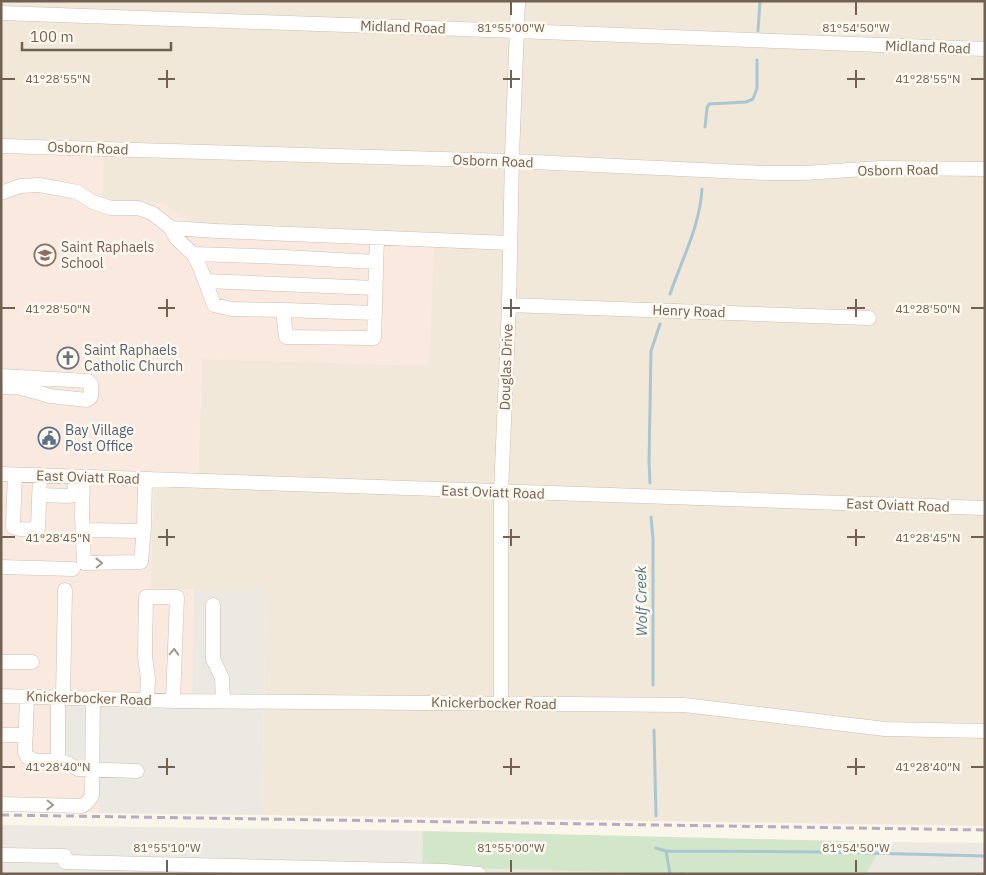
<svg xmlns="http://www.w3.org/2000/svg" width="986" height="875" viewBox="0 0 986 875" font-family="'IBM Plex Sans',sans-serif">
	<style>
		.residential { fill: #f1e8d9 }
		.commercial { fill: #f9e9df }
		.industrial { fill: #ece8e2 }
		.green { fill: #d2e6ca }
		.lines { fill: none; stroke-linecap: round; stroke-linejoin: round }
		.stream { stroke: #a8c7d2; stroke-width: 3 }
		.minor-casing { stroke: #cbbfb1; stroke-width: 15 }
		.minor { stroke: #fff; stroke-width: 14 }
		.rail { stroke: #baa9c3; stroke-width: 3; stroke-dasharray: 8 5; stroke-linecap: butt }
		.oneway { stroke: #a3988d }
		.ticks { fill: none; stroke: #726050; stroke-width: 2 }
		.labels { text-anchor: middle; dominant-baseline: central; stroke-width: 5; stroke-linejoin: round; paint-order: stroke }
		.street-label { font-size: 14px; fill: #726050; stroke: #fdf9f0 }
		.education-label { font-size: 14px; fill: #785e54; stroke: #fdf9f0; text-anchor: start }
		.worship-label { font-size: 14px; fill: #5b616d; stroke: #fdf9f0; text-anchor: start }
		.service-label { font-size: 14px; fill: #4e5e75; stroke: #fdf9f0; text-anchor: start }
		.water-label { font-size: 15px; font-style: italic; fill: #507989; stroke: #fdf9f0 }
		.ticks-label { font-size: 12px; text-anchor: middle; fill: #726050; stroke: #fdf9f0; stroke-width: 5; stroke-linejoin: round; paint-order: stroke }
	</style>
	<rect width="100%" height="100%" fill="#faf6ea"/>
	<!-- residential -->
	<path class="residential" d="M1,1H985V826L262,815L266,590L150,589L154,475L198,477L202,359L429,366L195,225L102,201L103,156L1,152Z"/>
	<!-- commercial -->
	<path class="commercial" d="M1,152L104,155L102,200L161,202L195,225L435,233L429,366L202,359L198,477L154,476L150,588L194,589L192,706L99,766V813L1,810Z"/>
	<!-- industrial -->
	<path class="industrial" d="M194,589L266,590L262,815L99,813V766L74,765L49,750V703L192,706Z
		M1,825L423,831L422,874H1Z
		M884,842L985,843V874H866Z
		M465,868L682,874H465Z"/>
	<!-- green -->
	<path class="green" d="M423,831L884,842L866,874H688V872L682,874L465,868L422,874Z"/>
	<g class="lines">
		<!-- stream -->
		<path class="stream" d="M758,31L760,1
			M705,127L707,108L709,104L746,102L753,99L757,88V60
			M670,294C682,259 700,226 702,189
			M650,483L649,462L651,351L660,324
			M651,517L653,539V685
			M654,730L656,816
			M656,848L666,851L670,874
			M666,851L824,852L985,856"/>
		<!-- minor casing -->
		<g class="minor-casing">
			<path id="minor" d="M1,13L517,31L985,49
				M1,146L512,161L766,173H805L880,168L985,169
				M1,193L20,186L39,185L56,188L77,192L93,202L111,208H138L152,213L171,228L217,231L510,243
				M171,228L176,238L193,254L200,267L214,305L232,309L283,310L286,337L374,338L377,238
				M193,254L284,257L376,262
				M205,281L375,288
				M509,305L869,318
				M283,310L375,313
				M1,376L88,381L91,384V397L87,400L50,396L29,390L15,387H1
				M1,474L985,508
				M15,475L13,524V527C19,530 31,530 38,528L40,475
				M83,477L82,515L84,563L141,562L144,527L145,479
				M40,495L69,496L73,495L75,491V478
				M83,530L143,531
				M1,567L73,569
				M213,605V659L222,678L223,701
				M1,662H32
				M1,696L176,701L684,705L885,729L985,731
				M27,696L25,752L27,757L37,761H58L69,764L78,769L137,771
				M58,697V761
				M63,697L65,590
				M147,700L148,679L145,656L146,597H177L173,700
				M501,703V492L509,305L512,156L518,1
				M1,735H26
				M1,804L82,806C88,803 90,800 92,795L93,698
				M1,855L65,856V862L444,871L479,874"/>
		</g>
		<!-- minor -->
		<use href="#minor" class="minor"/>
		<!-- rail -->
		<path class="rail" d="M1,815L985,830"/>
	</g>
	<!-- one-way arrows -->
	<defs><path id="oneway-chevron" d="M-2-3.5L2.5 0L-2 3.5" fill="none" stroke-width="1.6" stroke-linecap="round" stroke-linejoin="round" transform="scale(1.25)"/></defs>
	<g class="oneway">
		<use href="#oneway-chevron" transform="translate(99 563) rotate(-1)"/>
		<use href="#oneway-chevron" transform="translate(174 652) rotate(-88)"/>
		<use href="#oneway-chevron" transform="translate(50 805) rotate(1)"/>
	</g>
	<!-- ticks -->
	<path class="ticks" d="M511,2V15M856,2V15M167,70V88M511,70V88M856,70V88M2,79H15M158,79H175M503,79H520M847,79H865M971,79H984M167,299V317M511,299V317M856,299V317M2,308H15M158,308H175M503,308H520M847,308H865M971,308H984M167,529V546M511,529V546M856,529V546M2,537H15M158,537H175M503,537H520M847,537H865M971,537H984M167,758V775M511,758V775M856,758V775M2,767H15M158,767H175M503,767H520M847,767H865M971,767H984M167,860V872M511,860V872M856,860V872"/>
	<!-- icons -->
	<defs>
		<g id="school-ring" transform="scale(1.125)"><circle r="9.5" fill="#fdf9f0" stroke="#8d6e63" stroke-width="1.5"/><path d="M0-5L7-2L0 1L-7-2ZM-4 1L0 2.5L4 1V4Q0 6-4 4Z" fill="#8d6e63"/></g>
		<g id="church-ring" transform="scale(1.125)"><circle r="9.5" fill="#fdf9f0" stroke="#6b7280" stroke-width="1.5"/><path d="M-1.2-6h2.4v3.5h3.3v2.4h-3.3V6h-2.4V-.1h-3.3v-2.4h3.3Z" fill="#6b7280"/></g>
		<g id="civic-ring" transform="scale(1.125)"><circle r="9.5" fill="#fdf9f0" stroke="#5c6f8a" stroke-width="1.5"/><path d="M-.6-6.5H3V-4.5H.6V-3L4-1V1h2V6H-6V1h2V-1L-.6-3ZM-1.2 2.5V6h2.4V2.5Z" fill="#5c6f8a"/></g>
	</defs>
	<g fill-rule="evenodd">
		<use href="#school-ring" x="45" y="255"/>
		<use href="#church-ring" x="68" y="358"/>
		<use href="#civic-ring" x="49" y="438"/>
	</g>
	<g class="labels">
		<!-- street labels -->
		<g class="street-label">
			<text transform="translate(403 27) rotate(2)">Midland Road</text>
			<text transform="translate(928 47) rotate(2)">Midland Road</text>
			<text transform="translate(88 148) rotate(2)">Osborn Road</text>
			<text transform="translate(493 161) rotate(2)">Osborn Road</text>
			<text transform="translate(898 170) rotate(-1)">Osborn Road</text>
			<text transform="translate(689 311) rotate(2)">Henry Road</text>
			<text transform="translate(506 367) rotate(-88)">Douglas Drive</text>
			<text transform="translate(88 477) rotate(2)">East Oviatt Road</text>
			<text transform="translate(493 492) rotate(2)">East Oviatt Road</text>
			<text transform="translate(898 505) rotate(2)">East Oviatt Road</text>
			<text transform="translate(89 698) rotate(2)">Knickerbocker Road</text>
			<text transform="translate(494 703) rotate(1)">Knickerbocker Road</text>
		</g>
		<!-- education labels -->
		<g class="education-label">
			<text x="61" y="247">Saint Raphaels<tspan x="61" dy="16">School</tspan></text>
		</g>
		<!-- worship labels -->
		<g class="worship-label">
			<text x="84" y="350">Saint Raphaels<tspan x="84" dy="16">Catholic Church</tspan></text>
		</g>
		<!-- service labels -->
		<g class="service-label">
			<text x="65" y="430">Bay Village<tspan x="65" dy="16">Post Office</tspan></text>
		</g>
		<!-- water labels -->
		<g class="water-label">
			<text transform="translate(641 601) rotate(-91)">Wolf Creek</text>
		</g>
	</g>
	<g class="ticks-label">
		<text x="511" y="32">81°55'00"W</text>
		<text x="856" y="32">81°54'50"W</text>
		<text x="58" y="83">41°28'55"N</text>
		<text x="928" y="83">41°28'55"N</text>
		<text x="58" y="313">41°28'50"N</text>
		<text x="928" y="313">41°28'50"N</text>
		<text x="58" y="542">41°28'45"N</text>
		<text x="928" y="542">41°28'45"N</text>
		<text x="58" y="771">41°28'40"N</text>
		<text x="928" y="771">41°28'40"N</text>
		<text x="167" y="852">81°55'10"W</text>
		<text x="511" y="852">81°55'00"W</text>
		<text x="856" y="852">81°54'50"W</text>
	</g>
	<!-- border -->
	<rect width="986" height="875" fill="none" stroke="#726050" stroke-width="5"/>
	<!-- scale -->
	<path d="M22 42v8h149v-8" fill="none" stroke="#726050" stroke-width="2.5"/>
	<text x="30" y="42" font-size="15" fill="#726050" stroke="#fdf9f0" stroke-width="4" paint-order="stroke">100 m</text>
</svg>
